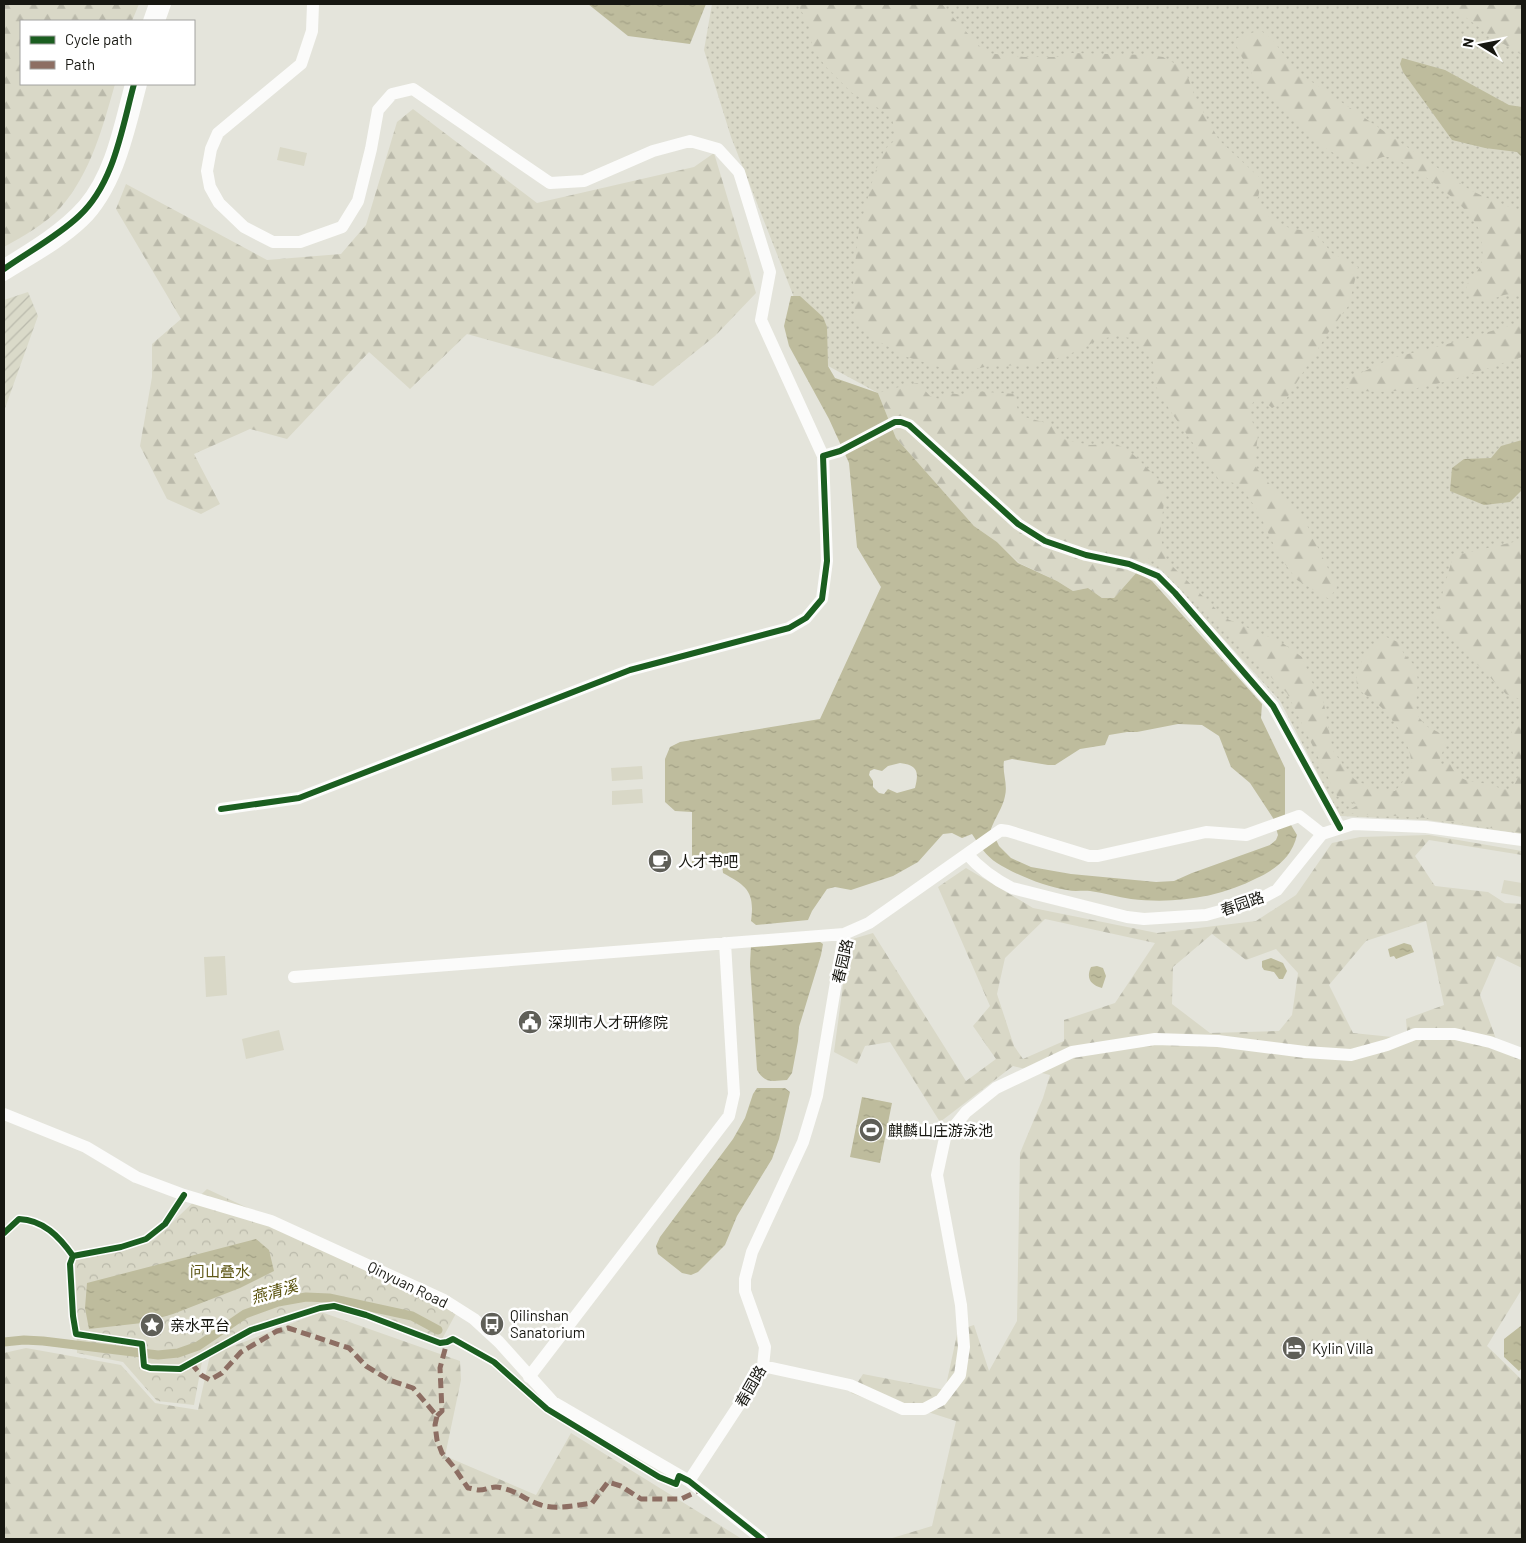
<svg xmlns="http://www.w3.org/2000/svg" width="1526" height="1543" viewBox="0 0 1526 1543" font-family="Barlow,'Noto Sans SC',sans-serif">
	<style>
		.industrial { fill: url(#industrial-furrows) }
		.grass { fill: url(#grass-dots) }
		.forest { fill: url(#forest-firs); fill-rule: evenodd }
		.park { fill: url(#park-crowns) }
		.garden { fill: #d9d8c7 }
		.water { fill: url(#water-ripples); fill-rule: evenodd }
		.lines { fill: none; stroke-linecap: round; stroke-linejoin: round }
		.canal { stroke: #bebc9d; stroke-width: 9 }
		.minor { stroke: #fbfbfa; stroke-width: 12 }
		.quiet { stroke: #8d6e63; stroke-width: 5; stroke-dasharray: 10 5; stroke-linecap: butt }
		.cycleway-casing { stroke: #fff; stroke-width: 9 }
		.cycleway { stroke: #1b5e20; stroke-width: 6 }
		.labels { text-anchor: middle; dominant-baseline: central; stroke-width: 5; stroke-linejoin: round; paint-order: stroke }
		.poi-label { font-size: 15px; fill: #171711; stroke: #fff; text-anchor: start }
		.street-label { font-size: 15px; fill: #171711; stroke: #fff }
		.park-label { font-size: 15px; fill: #5e5715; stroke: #fff }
		.water-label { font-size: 16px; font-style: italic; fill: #5a530e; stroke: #fff }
	</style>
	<defs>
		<pattern id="industrial-furrows" width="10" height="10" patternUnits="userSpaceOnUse" patternTransform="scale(1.25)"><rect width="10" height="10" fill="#dadac9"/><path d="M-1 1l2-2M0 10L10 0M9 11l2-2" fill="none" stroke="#babaac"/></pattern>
		<pattern id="grass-dots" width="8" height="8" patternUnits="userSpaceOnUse" patternTransform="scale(1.25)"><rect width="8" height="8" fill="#d9d8c7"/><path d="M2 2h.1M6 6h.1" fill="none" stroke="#bab9aa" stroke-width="1.8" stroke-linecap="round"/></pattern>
		<pattern id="forest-firs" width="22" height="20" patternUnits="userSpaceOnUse" patternTransform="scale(1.25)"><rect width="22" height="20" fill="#d9d8c7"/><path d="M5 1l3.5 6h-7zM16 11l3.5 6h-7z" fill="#bab9aa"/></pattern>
		<pattern id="park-crowns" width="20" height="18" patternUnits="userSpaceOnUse" patternTransform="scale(1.25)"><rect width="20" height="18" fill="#d9d8c7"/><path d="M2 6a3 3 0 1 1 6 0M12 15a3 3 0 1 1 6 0" fill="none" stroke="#bab9aa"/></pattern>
		<pattern id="water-ripples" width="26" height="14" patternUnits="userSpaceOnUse" patternTransform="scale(1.25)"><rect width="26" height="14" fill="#bebc9d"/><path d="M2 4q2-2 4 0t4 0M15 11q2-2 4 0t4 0" fill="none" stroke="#a3a186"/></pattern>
	</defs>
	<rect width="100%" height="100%" fill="#e4e4db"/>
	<!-- industrial -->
	<path class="industrial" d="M28,292L38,316L4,411V300Z"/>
	<!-- grass -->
	<path class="grass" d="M712,4H1522V834L1427,820L1340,816L1280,701L1161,570L1110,546L878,393L819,361L731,137L704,50Z"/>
	<!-- forest -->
	<path class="forest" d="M4,4H139L132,21H21V84H115C103,126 91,173 61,207C45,224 24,236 4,247Z
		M797,4H942L957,22L986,53L1024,57H1059L1070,53L1148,55L1163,57L1185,69L1195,97L1219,140L1262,180L1257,202C1274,227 1286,228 1314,232L1332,253L1358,267L1349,305L1328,333L1285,401L1272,408L1263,400L1254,401L1248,411L1258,435L1254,465L1281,498L1304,519L1337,587L1329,599L1297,580L1279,556L1258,511L1239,484L1219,480L1171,412L1155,385L1152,356L1136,339L1118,336L1099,339L1080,350L1058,358L1026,366L993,365L976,369L949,370L907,357L876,340L855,318L853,280L859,230L874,175L884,150L895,140L892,116L852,93L827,68L813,50L808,22Z
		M1448,4H1522V55L1489,35Z
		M1260,30L1272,39L1296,71L1470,190L1487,198L1522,212V298C1517,295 1510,293 1504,295C1493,298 1480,307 1469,295C1459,285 1478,275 1481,264C1484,254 1482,240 1479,230C1472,208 1421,172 1400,161C1376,148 1375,170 1354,163C1336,157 1318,143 1304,130C1299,125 1295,118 1289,113C1278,103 1264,94 1256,82C1253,75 1249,68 1245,62C1240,53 1235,49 1237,38Z
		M413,109L537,203L694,167L714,153L756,293L715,336L653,386L467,334L410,389L369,352L287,439L250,429L194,454L220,504L201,514L167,499L140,446L152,377V344L181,319L116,209L126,184L267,260L341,254L366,225L397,122Z
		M1522,322V357C1464,375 1403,403 1342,387L1343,384L1348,379L1392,358L1444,345Z
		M918,383L930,396L939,399L950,393L962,395L972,391L1016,394L1017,407L1021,416L1050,424L1066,440L1090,445L1116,444L1128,450L1137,458L1162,483L1165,495L1160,534L1166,560L1225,618L1281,642L1302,657L1316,691L1323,699L1333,751L1354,779L1368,786L1384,791H1395C1402,783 1409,775 1411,764C1413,745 1388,711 1373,700C1367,695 1359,693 1357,684C1353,664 1372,649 1384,636L1398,642L1404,654L1415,666L1418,680L1416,706L1418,716L1426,726L1438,732L1447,741L1437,766L1450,764C1460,783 1468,780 1487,784C1496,786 1502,790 1511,790C1515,784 1520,776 1519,768C1518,765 1515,761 1514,758C1510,742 1507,729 1522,720V833L1428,818L1344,813L1358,805L1337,796L1287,693L1151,556L1114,598H1102L1088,588L1073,591L1057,581L1019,563L997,542L974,526L896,438L878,393L906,385Z
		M1522,540V700L1506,694L1435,620L1453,556Z
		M1429,835L1522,851V855L1429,840L1415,856L1435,886L1488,892L1505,903L1522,904V968L1497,956L1480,995L1496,1039L1522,1049V1289L1487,1346L1522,1380V1539H889L932,1526L956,1421L931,1413H904L851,1393L863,1374L945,1390L958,1330L974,1325L989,1371L1017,1321L1020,1153L1043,1098L1050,1075L1013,1066L940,1122L890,1042L865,1046L857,1064L834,1052L849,940L873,933L966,1081L996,1059L973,1026L990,1006L938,887L966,868L1033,908L1157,933L1256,921L1296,895L1332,843L1360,837ZM1045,919L1155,943L1115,1003L1064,1020V1041L1023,1059L1014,1046L997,994L1005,958ZM1426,921L1444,1005L1406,1019L1407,1031L1392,1037L1353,1033L1329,985L1366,941ZM1212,934L1246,960L1276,949L1298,973L1292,1015L1279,1031L1210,1033L1172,1004L1173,967Z
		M321,1312L460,1361L461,1380L445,1456L536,1495L571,1433L742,1539H4V1353L26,1348L121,1365L155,1403L198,1410L210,1355Z"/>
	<!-- park -->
	<path class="park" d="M207,1189L460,1306L441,1341L324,1302L204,1351L194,1405L157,1401L123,1362L77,1353L75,1258L154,1240Z"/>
	<!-- garden -->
	<path class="garden" d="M280,147L307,153L304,166L277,160Z
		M642,766L643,779L612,781L611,768Z
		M642,789L643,803L612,805V791Z
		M1504,880L1522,883V897L1501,893Z
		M225,956L227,995L206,997L204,957Z
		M279,1030L284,1050L246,1059L242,1039Z"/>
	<!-- water -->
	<path class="water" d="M588,4H706L690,44L628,36Z
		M1402,58L1445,70L1509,105L1522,107V157L1517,152L1485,148L1452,140L1403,72L1400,64Z
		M791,296H800L823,317L827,327L828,366L835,378L878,393L896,438L974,526L997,542L1018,563L1057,581L1073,591L1088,588L1102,598H1114L1137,572L1152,581L1262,704L1261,718L1285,768V815L1297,835C1292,857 1276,869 1257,878C1219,898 1173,904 1131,899C1118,897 1104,893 1090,891C1083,890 1075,892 1067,890C1046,887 1014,874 997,863C986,856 979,845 972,834L962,838L952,833L943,834L918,862L893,876L851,890L835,887L827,889L812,911L808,920L756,925L751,921C755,892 747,886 723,873L722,864L692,865V812L675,811L665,802V759L670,747L680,742L820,719L881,587L857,547L849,463L829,419L789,346L784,326ZM1178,724L1202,725L1219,736L1231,767L1250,783L1273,818L1278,835L1276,840L1270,845L1192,873L1174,881L1156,882L1071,874L1031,867L1011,858L999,846L991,829C995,818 1003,807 1005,796C1008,784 1002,772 1004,761L1012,759L1048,765H1055L1080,749L1105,745L1109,735L1127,732H1137ZM900,763C918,765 919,772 915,788L897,793L888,789L884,794L879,793L873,787V781L869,775L870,771L874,769L882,771L888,766Z
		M1522,440V490L1510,502L1484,505L1450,491L1452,468L1464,459L1491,458L1501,446Z
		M813,937L823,944L821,955L799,1027L798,1041L792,1073L787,1080C773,1081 765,1084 757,1070L750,964L751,946Z
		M1404,943L1411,945L1414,952L1396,959L1394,956L1390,957L1388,949Z
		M1271,958L1283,963L1287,971L1283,979H1279L1274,972L1264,970L1262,967V961Z
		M1097,966L1103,968L1106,976L1102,988C1090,985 1086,978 1091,967Z
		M757,1088H785L790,1092L779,1139L772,1159L737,1216L725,1245L698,1272L691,1275L682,1273L658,1254L656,1246L660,1237L733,1139L745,1118L753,1094Z
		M862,1097L892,1103L880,1163L850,1157Z
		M256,1239L269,1250L274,1271L240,1288L173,1314L142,1323L89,1329L85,1308L87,1283Z
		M1522,1325V1368L1519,1371L1504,1357V1339Z"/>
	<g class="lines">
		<!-- canal -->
		<path class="canal" d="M4,1342L24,1340L43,1341L158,1355L178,1353L198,1346L245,1314L278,1302L306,1297L329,1298L412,1316L438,1330"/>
		<!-- minor -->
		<path class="minor" d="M313,4L312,31L301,64L218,133L211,149L207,171L210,187L219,203L244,227L273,242H300L342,227L358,201L371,149L378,110L392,94L413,89L550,183L584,181L653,151L690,141L718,149L739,172L770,272L761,320L823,456
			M149,21L155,4
			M159,21L165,4
			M4,265C32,248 62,230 84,205C112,172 120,124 131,84
			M4,275C31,258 60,243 83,221C118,187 129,129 141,84
			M221,809L299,798L630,670L789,628L806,618L822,599L827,561L823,456L840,451L895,422H901L909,425L1018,524L1045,541L1086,555L1129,564L1158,576L1175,593L1273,706L1340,828
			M967,854L1001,830L1008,831L1089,856H1098L1206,832L1246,835L1299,816L1322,834
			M294,977L844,934
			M4,1114L86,1147L136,1177L184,1195L271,1221L444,1300L474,1319L499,1342L553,1402L689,1481L762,1539
			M763,1366L850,1385L903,1409H924L941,1400L960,1375L964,1347L961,1305L937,1175L945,1138L966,1112L996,1088L1072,1052L1155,1039L1218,1041L1305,1052L1351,1055L1387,1045L1415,1034H1455L1490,1042L1522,1054
			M529,1377L729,1116L734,1094L725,943
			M689,1481L758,1376L763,1366L765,1347L745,1291V1279L752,1252L803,1142L817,1096L844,934L869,923L967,854C980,869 994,879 1012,888L1127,917L1144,919L1206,915L1256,901L1277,890L1322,834L1353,824L1426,827L1522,840"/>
		<!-- quiet -->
		<path class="quiet" d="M191,1363L201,1375L210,1380L222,1373L241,1352L277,1331L288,1328L349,1348L366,1366L389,1380L413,1388L437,1416L435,1425L437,1440L442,1453L453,1466L468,1488C471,1488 476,1490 479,1490C488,1490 492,1485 502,1488C517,1491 527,1501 541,1505C556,1510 577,1505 592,1503L608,1482L621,1486L641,1499H681L700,1490
			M437,1416L442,1411L440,1368L447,1342"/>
		<!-- cycleway casing -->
		<g class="cycleway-casing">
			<path id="cycleway" d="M4,269C28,252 58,236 79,216C114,184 122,128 134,84
				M221,809L299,798L630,670L789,628L806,618L822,599L827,561L823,456L840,451L895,422H901L909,425L1018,524L1045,541L1086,555L1129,564L1158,576L1175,593L1273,706L1340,828
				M4,1233L19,1219C43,1220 59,1236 73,1256
				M73,1256L70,1264L73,1316L76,1334L142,1344L144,1366L150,1368L180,1369L251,1330L320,1308L334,1306L366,1315L440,1343L447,1342L453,1339L494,1362L547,1409L659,1477L676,1484L679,1476L689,1481L762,1539
				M73,1256L121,1247L146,1239L165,1224L184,1195"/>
		</g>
		<!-- cycleway -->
		<use href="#cycleway" class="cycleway"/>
	</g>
	<!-- icons -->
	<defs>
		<g id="cafe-disc" transform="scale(1.25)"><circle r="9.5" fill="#5f5f58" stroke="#fff"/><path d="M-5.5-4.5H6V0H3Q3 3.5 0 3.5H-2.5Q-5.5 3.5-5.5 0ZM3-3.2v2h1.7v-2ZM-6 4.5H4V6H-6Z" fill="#fff"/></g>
		<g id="civic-disc" transform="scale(1.25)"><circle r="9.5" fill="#5f5f58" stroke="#fff"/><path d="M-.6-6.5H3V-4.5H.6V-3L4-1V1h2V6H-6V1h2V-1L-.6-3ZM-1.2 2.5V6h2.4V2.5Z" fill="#fff"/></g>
		<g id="stadium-disc" transform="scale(1.25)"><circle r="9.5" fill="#5f5f58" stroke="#fff"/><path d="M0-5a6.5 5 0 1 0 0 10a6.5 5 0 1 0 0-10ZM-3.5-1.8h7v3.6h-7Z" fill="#fff"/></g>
		<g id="bus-disc" transform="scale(1.25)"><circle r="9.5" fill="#5f5f58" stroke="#fff"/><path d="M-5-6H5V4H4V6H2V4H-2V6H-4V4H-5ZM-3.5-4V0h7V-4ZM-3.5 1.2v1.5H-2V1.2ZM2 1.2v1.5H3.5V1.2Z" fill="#fff"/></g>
		<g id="sight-disc" transform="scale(1.25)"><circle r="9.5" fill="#5f5f58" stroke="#fff"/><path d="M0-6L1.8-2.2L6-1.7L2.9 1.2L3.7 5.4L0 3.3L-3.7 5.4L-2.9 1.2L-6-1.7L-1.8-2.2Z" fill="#fff"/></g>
		<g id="hotel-disc" transform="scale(1.25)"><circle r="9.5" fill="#5f5f58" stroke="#fff"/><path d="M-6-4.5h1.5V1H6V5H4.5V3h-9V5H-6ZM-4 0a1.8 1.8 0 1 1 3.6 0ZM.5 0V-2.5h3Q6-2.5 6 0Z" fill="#fff"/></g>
	</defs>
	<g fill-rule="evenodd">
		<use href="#cafe-disc" x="660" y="861"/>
		<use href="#civic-disc" x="530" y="1022"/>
		<use href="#stadium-disc" x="871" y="1130"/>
		<use href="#bus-disc" x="492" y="1324"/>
		<use href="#sight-disc" x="152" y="1325"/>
		<use href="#hotel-disc" x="1294" y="1348"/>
	</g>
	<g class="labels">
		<!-- poi labels -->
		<g class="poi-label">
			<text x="678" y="861">人才书吧</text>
			<text x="548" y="1022">深圳市人才研修院</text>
			<text x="888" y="1130">麒麟山庄游泳池</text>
			<text x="510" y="1315">Qilinshan<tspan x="510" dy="17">Sanatorium</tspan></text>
			<text x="170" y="1325">亲水平台</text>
			<text x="1312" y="1348">Kylin Villa</text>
		</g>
		<!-- street labels -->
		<g class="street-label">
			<text transform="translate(1242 903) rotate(-19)">春园路</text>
			<text transform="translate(842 961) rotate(-77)">春园路</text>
			<text transform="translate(408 1284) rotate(26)">Qinyuan Road</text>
			<text transform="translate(750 1386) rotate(-60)">春园路</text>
		</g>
		<!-- park labels -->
		<g class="park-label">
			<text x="220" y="1271">问山叠水</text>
		</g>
		<!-- water labels -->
		<g class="water-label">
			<text transform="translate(274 1291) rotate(-16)">燕清溪</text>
		</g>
	</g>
	<!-- border -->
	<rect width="1526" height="1543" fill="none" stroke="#171711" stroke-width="10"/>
	<!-- legend -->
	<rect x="20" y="20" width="175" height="65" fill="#ffffff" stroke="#a2a2a0"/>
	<rect x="30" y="36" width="25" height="8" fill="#1b5e20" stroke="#a2a2a0"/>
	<text x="65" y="45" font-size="15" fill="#171711">Cycle path</text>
	<rect x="30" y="61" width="25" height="8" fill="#8d6e63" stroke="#a2a2a0"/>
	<text x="65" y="70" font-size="15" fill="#171711">Path</text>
	<!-- north arrow -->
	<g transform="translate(1481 45) rotate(280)" stroke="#ffffff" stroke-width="4" paint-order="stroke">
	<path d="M0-4L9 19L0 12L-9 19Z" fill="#171711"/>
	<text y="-8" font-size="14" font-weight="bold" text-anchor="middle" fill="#171711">N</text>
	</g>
</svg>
